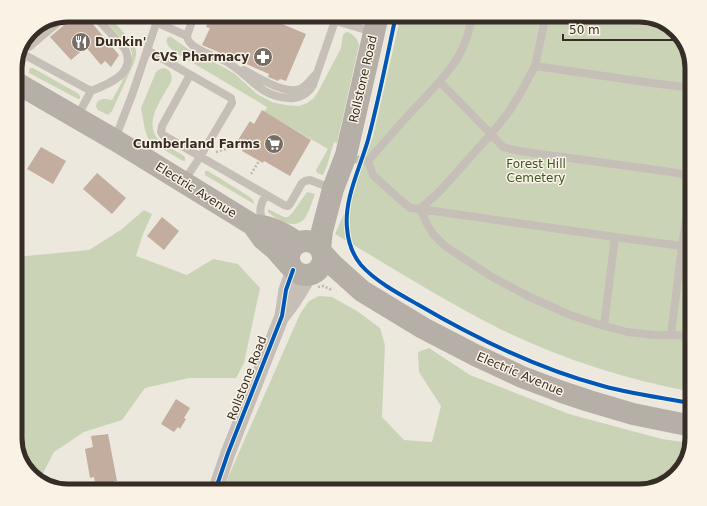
<svg xmlns="http://www.w3.org/2000/svg" width="707" height="506" viewBox="0 0 707 506" font-family="'DejaVu Sans',sans-serif">
	<style>
		.green { fill: #cbd3b7 }
		.building { fill: #c2ad9f }
		.lines { fill: none; stroke-linecap: round; stroke-linejoin: round }
		.path { stroke: #beb8b0; stroke-width: 2.5; stroke-dasharray: 2 2; stroke-linecap: butt }
		.service { stroke: #c5bfb8; stroke-width: 8 }
		.minor { stroke: #c5bfb8; stroke-width: 15 }
		.secondary { stroke: #b6afa8; stroke-width: 22 }
		.cycleway-casing { stroke: #faf3e5; stroke-width: 6 }
		.cycleway { stroke: #0057b8; stroke-width: 4 }
		.labels { text-anchor: middle; dominant-baseline: central; stroke-width: 3; stroke-linejoin: round; paint-order: stroke }
		.poi-label { font-size: 12px; font-weight: bold; fill: #362d26; stroke: #faf3e5; text-anchor: end }
		.street-label { font-size: 12px; fill: #362d26; stroke: #faf3e5 }
		.park-label { font-size: 12px; fill: #405528; stroke: #faf3e5 }
		.rim { fill: none; stroke: #362d26; stroke-width: 5 }
	</style>
	<rect width="100%" height="100%" fill="#ede8de"/>
	<!-- green -->
	<path class="green" d="M100,15H107C114,22 134,42 136,50C137,55 135,59 134,63L112,111L108,115L98,110L96,107C96,98 105,98 112,100L121,84L132,56V53L130,48Z
		M172,15H183L181,20L176,21L171,17Z
		M401,15H639L671,26L686,44L692,68V392C624,379 558,358 496,327C441,299 388,265 335,234L344,214L373,136Z
		M346,32C352,32 358,39 359,45L337,143L334,142L327,166L323,175L317,173L316,170L328,149L264,112L267,107L178,54C173,50 164,45 167,38L170,36L188,49L223,67L235,74L257,94L272,102L285,105L299,106L307,103L314,98L319,90L341,48L343,35Z
		M31,68H33L79,94L80,96V99H78L29,73V69Z
		M164,68C171,70 173,76 171,82C163,97 143,122 158,139C164,145 176,151 184,156L185,158V161H183L149,141L145,130L141,108L156,72L160,69Z
		M205,171H208L250,197L253,200L254,204L205,175Z
		M307,192L315,194C312,202 309,212 305,218C295,231 277,220 268,212V209L284,217H288L293,212Z
		M144,210L152,214L143,234L136,256L187,275L213,259L238,264L260,288L244,363L236,378H189L145,388L122,420L84,432L54,452L40,479L41,482L36,480L15,441V257L89,250L122,229Z
		M319,296L332,297L357,311L380,328L385,345L382,417L404,440L432,442L441,406L419,372L418,352L429,348L470,375L569,414L662,439L690,443L681,470L663,485L639,491H222L300,314L309,301Z"/>
	<!-- building -->
	<path class="building" d="M211,15H261L306,34L286,81L280,79L278,81L268,77L269,74L202,45L210,28L206,27Z
		M72,16H86L119,55L111,67L105,61L101,65L86,47L71,60L50,37L71,19Z
		M262,110L311,140L290,176L264,161L263,163L242,151L243,148L238,145L241,142L238,140L250,121L254,124Z
		M41,147L66,161L53,184L27,169Z
		M97,173L126,198L112,214L83,189Z
		M162,217L179,231L164,250L147,236Z
		M176,399L190,408L184,418L186,419L180,429L178,427L174,432L161,424Z
		M108,434L117,481H114L115,490L109,491H96L94,477L90,478L85,449L93,447L91,436Z"/>
	<g class="lines">
		<!-- path -->
		<path class="path" d="M216,152L237,146
			M251,174L259,161
			M318,287L323,286L332,290"/>
		<!-- service -->
		<path class="service" d="M128,15L132,16L136,15
			M194,15L187,36C187,48 214,56 223,60C248,72 257,96 288,98C299,99 308,94 313,85L337,15
			M324,15L339,22L373,32
			M156,22L187,36
			M30,44L37,30L45,24
			M29,47L67,15
			M147,50L231,98L232,103L200,157L184,181
			M535,66L652,83L692,88
			M244,70C258,77 284,95 300,89C307,86 311,79 316,74
			M15,74L25,55L91,91L77,117
			M190,75L162,126L161,132L163,135L284,205L288,206L290,204L302,183L305,181L310,180L333,189
			M440,82L491,134L508,113L520,94L535,66L546,15
			M91,91C109,84 137,73 125,49L94,15
			M115,139L132,95L159,15
			M346,158L368,161L373,175L396,196L410,208L420,209L615,237L604,326L570,315L530,297L492,277L445,246L433,234L427,224L420,209
			M368,161C384,143 399,125 415,108C428,94 441,81 452,66C463,52 469,33 472,15
			M420,209L440,191L491,134L503,147L519,151L671,172L681,174L692,179L682,246L692,247
			M264,224C258,214 260,204 266,195
			M615,237L682,246L671,335
			M604,326L627,332L654,335H671L692,336"/>
		<!-- minor -->
		<path class="minor" d="M283,316C293,303 302,290 309,275
			M215,491L228,453L282,316L286,290L293,270"/>
		<!-- secondary -->
		<path class="secondary" d="M15,82L115,140L253,225L263,239L275,249L290,266
			M253,225C271,226 283,233 298,243
			M289 258a17 17 0 1 1 34 0a17 17 0 1 1-34 0Z
			M320,248L322,231L333,189L346,155L378,15
			M322,253L333,265L362,291L423,328L475,355L522,377L562,392L589,401L633,414L692,426"/>
		<!-- cycleway casing -->
		<g class="cycleway-casing">
			<path id="cycleway" d="M396,15C387,57 379,99 368,140C360,168 344,199 347,228C348,241 352,254 361,265C375,281 399,294 417,304C475,338 538,369 603,386C632,394 662,398 692,403
				M215,491L228,453L282,316L286,290L293,270"/>
		</g>
		<!-- cycleway -->
		<use href="#cycleway" class="cycleway"/>
	</g>
	<!-- icons -->
	<defs>
		<g id="restaurant-disc" transform="scale(1)"><circle r="9.5" fill="#766e66" stroke="#faf3e5"/><path d="M-5-6h1v4h1v-4h1v4h1v-4h1v5L-1.5 .5V6h-2V.5L-5-1ZM5-6V6H3V1.5H1.5Q1.5-4 5-6Z" fill="#fff"/></g>
		<g id="pharmacy-disc" transform="scale(1)"><circle r="9.5" fill="#766e66" stroke="#faf3e5"/><path d="M-2-6h4v4h4v4h-4v4h-4v-4h-4v-4h4Z" fill="#fff"/></g>
		<g id="supermarket-disc" transform="scale(1)"><circle r="9.5" fill="#766e66" stroke="#faf3e5"/><path d="M-6-5.5h2.5l.6 2H6L4.5 2H-2.5L-4.4-4H-6ZM-1.5 3.2a1.3 1.3 0 1 0 .1 0ZM3 3.2a1.3 1.3 0 1 0 .1 0Z" fill="#fff"/></g>
	</defs>
	<g fill-rule="evenodd">
		<use href="#restaurant-disc" x="81" y="42"/>
		<use href="#pharmacy-disc" x="263" y="57"/>
		<use href="#supermarket-disc" x="274" y="144"/>
	</g>
	<g class="labels">
		<!-- poi labels -->
		<g class="poi-label">
			<text x="95" y="42" text-anchor="start">Dunkin'</text>
			<text x="249" y="57">CVS Pharmacy</text>
			<text x="260" y="144">Cumberland Farms</text>
		</g>
		<!-- street labels -->
		<g class="street-label">
			<text transform="translate(363 79) rotate(-77)">Rollstone Road</text>
			<text transform="translate(196 190) rotate(32)">Electric Avenue</text>
			<text transform="translate(520 374) rotate(23)">Electric Avenue</text>
			<text transform="translate(247 378) rotate(-69)">Rollstone Road</text>
		</g>
		<!-- park labels -->
		<g class="park-label">
			<text x="536" y="164">Forest Hill<tspan x="536" dy="14">Cemetery</tspan></text>
		</g>
	</g>
	<!-- crop -->
	<path d="M0 0H707V506H0ZM68 22H639A46 46 0 0 1 685 68V438A46 46 0 0 1 639 484H68A46 46 0 0 1 22 438V68A46 46 0 0 1 68 22Z" fill="#faf3e5" fill-rule="evenodd"/>
	<path class="rim" d="M68 22H639A46 46 0 0 1 685 68V438A46 46 0 0 1 639 484H68A46 46 0 0 1 22 438V68A46 46 0 0 1 68 22Z"/>
	<!-- scale -->
	<path d="M563 34v6h109v-6" fill="none" stroke="#362d26" stroke-width="2"/>
	<text x="569" y="34" font-size="12" fill="#362d26" stroke="#faf3e5" stroke-width="3" paint-order="stroke">50 m</text>
</svg>
